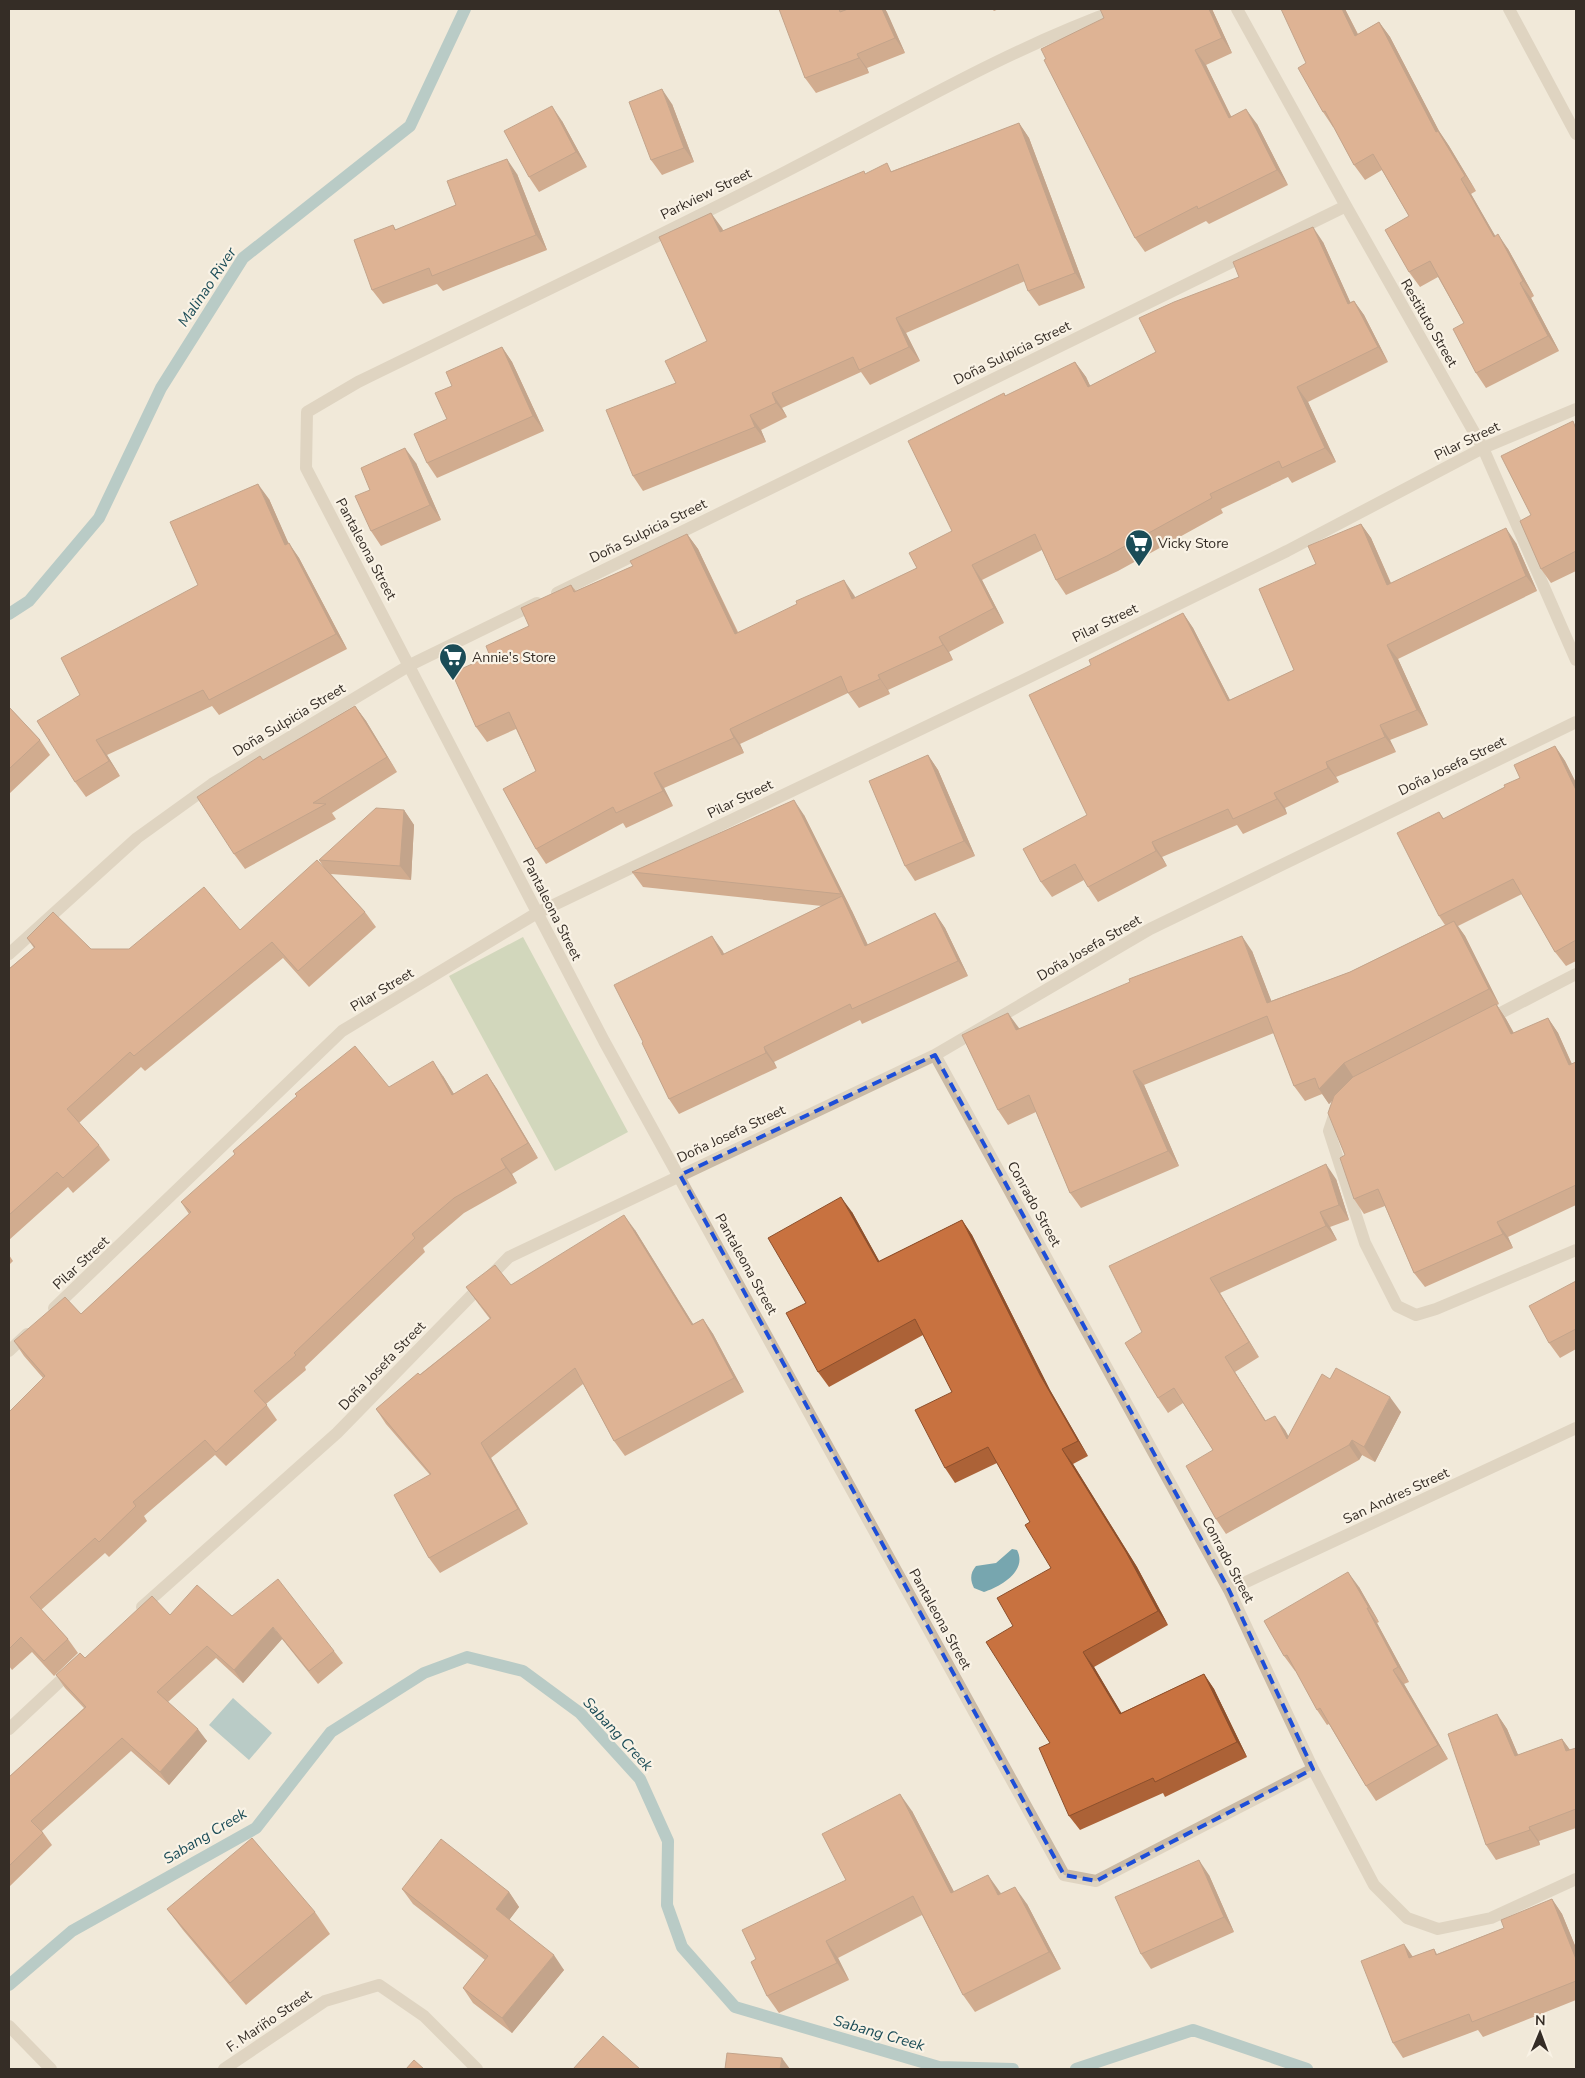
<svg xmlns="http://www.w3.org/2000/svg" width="1585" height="2078" viewBox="0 0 1585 2078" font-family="'Nunito Sans',sans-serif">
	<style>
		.green { fill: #aec199 }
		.water { fill: #77a6af }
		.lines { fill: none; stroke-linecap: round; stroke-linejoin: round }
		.stream { stroke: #77a6af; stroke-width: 12 }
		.street { stroke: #cabaa5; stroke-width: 12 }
		.wall { fill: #ac6237 }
		.shaded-wall { fill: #8c502d }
		.building { fill: #c87240; stroke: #8c502d }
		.marked { fill: none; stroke: #1d4ed8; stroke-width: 4; stroke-dasharray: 10 6; stroke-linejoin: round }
		.labels { text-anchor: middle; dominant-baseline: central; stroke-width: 4.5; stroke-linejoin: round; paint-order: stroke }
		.street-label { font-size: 14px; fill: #352d26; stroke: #f9f2e5 }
		.poi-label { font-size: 14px; fill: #352d26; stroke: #f9f2e5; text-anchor: start }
		.water-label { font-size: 15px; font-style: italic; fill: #1b4c57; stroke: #f9f2e5 }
	</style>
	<rect width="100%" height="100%" fill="#f1e9d9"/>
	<!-- green -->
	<path class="green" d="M523,937L628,1132L555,1171L449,976Z"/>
	<!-- water -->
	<path class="water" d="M1012,1549L1017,1550C1028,1571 1000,1587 984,1592L974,1588C970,1580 970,1573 976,1566L996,1563Z
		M233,1698L272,1733L249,1760L209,1725Z"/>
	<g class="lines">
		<!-- stream -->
		<path class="stream" d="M9,614L29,601L99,518L161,388L243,258L410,126L465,9
			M9,1985L72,1931L256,1828L331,1732L424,1673L467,1657L523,1671L580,1713L640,1779L668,1841L667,1905L682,1947L735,2007L939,2067L1013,2069
			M1076,2069L1193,2030L1307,2069"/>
		<!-- street -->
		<path class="street" d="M1120,9C1003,51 897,115 787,171C645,244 501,312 358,382L307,412L306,468L604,1041L1064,1875L1096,1881L1313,1769
			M1237,9L1346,206L1483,448L1576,660
			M1509,9L1576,134
			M557,593L1346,206
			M9,954L137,838L212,784L410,665L537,603
			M1487,1020L1576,974
			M935,1055L1229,1590L1313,1769L1374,1885L1407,1918L1438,1929L1491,1918L1576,1879
			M1337,1107L1329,1131L1365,1243L1397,1306L1416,1315L1436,1309L1576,1250
			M54,1308L342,1031L537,913L1011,686L1287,551L1483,448L1576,409
			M9,1351L27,1334
			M1229,1590L1576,1428
			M142,1607L337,1433L509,1257L935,1055L1150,929L1576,722
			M9,1729L73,1669
			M9,2026L51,2069
			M224,2069L325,2001L379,1985L424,2016L477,2069"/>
	</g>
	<!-- wall -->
	<path class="wall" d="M780,9H844V10L848,9H885L905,53L867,68L869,73L816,93L805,78Z
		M992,9H999L994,11Z
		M1212,9L1232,53L1206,65L1231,116L1257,124L1288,185L1209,224L1206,221L1145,252L1135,238L1046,59L1104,18Z
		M1345,9L1358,34L1379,22L1390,37L1439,131L1449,146L1476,191L1471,194L1495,236L1508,249L1534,296L1531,298L1559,351L1486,388L1476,373L1464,323L1438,277L1420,287L1409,272V216L1382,170L1365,180L1354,165L1334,127H1333L1323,112L1306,63Z
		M672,104L694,162L662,175L651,160Z
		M562,121L587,167L539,192L529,177Z
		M1019,123L1029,138L1085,288L1039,306L1028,291L1025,281L906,333L920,361L870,385L861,372L782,408L787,417L761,430L766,442L643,491L633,476L676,383L707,341L722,228L723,231L866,174L892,171Z
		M517,174L547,250L443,291L437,284L383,304L372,290L393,225L396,230L456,205Z
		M1323,242L1350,302L1354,301L1364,315L1388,362L1308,402L1336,462L1292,483L1288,477L1221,509L1223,513L1118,571L1066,595L1056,580L1042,550L982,580L1004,623L949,652L953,660L888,690L890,694L859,708L848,693L740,744L744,753L664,788L673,806L626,828L623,823L546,864L536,849V771L516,729L487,742L476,727L490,656L529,626L571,585L576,591L633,566L687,534L698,549L738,632L854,595L855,598L917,568L952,531L1004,393L1006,396L1075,362L1086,377L1090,386L1156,352L1239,277Z
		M502,347L512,362L544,431L437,478L427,463L447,419L452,386Z
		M1576,427V571L1551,583L1541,569L1531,515Z
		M416,463L441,520L381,546L371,531L370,490Z
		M269,499L288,543L299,558L347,649L219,715L212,706L107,755L120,776L86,797L75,782L80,695L198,585Z
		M1361,524L1371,538L1391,583L1516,543L1537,591L1398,659L1428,725L1390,740L1396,752L1336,777L1339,782L1285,808L1287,814L1243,834L1237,825L1162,857L1167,866L1098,902L1088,887L1084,880L1052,897L1041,882L1087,815L1091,665L1183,613L1193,628L1230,700L1294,670L1316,564Z
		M355,706L366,721L397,772L332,813L336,819L245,869L234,854L263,760Z
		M9,707L40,740L50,755L9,794Z
		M1555,746L1565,761L1576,783V961L1566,966L1555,952L1522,894L1458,926L1465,936L1499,1004L1497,1005L1506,1019L1514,1033L1548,1018L1558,1033L1572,1064L1576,1062V1205L1508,1237L1513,1248L1425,1287L1414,1273L1385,1206L1364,1214L1354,1199L1345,1155L1332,1101L1329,1104L1322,1094L1305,1101L1294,1086L1274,1033L1144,1085L1179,1166L1081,1208L1070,1193L1036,1112L1008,1125L998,1110L1019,1029L1252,951L1271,1001L1350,972L1445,925L1439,916V812L1444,819L1505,787L1520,778Z
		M928,755L938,770L975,856L915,881L905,866Z
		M404,810L414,825L411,880L331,874L365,912L376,927L309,987L283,958L145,1071L141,1067L79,1123L99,1145L110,1160L73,1193L68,1187L9,1240V969L34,948L27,938L91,949H129L240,930L324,868L319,860Z
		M804,815L852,911L868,945L935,913L945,928L968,976L862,1024L860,1020L774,1062L777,1068L679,1114L669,1099L643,1042L722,950L724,954L822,906L643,887L632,872Z
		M487,1074L497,1089L538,1158L512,1174L517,1183L464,1213L423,1248L425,1252L305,1367L306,1370L266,1404L277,1420L226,1466L215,1455L144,1516L147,1521L109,1557L105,1553L41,1610L68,1639L78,1653L54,1676L32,1652L12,1670L9,1666V1412L43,1378L24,1356L14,1341L81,1314L189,1214L181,1202L389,1087L443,1076L454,1094Z
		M1336,1179L1349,1220L1330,1227L1337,1240L1220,1293L1259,1357L1235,1372L1266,1421L1285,1430L1288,1437L1330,1379L1401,1412L1375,1462L1362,1455L1359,1460L1226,1534L1216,1519L1213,1450L1183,1403L1168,1413L1158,1398L1142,1332Z
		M852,1212L879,1261L962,1220L972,1235L1050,1390L1088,1456L1073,1464L1137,1567L1168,1625L1094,1667L1121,1713L1204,1674L1214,1689L1247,1757L1165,1797L1163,1793L1080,1830L1069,1816L1050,1743L1013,1626L1051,1568L1030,1522L997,1463L955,1483L945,1468L952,1392L923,1335L829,1387L818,1372L806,1303Z
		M635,1230L693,1324L703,1319L713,1334L744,1392L625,1456L614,1441L583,1384L491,1458L528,1524L440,1573L429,1558L430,1475L386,1424L376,1409L490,1319L477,1302L466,1287L511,1285Z
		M9,1255L13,1261L9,1265Z
		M1576,1281V1349L1560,1358L1549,1343Z
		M1359,1587L1379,1622L1377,1623L1409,1682L1404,1684L1448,1759L1376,1801L1366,1786L1329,1724L1327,1725L1317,1710L1296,1671H1295L1284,1656Z
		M170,1615L232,1616L334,1651L343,1663L318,1684L282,1639L243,1683L216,1658L168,1702L207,1741L169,1785L131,1751L42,1831L52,1845L9,1887V1777L84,1708L65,1688L56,1675L85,1658Z
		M1497,1714L1507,1729L1518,1755L1562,1739L1570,1750L1576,1748V1828L1539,1841L1540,1845L1496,1860L1486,1845Z
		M912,1811L954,1892H1000L1001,1894L1027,1904L1061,1969L975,2012L963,1995L922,1915L838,1958L849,1980L779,2013L767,1996L756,1959L846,1880Z
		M1209,1875L1234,1932L1151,1969L1141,1954Z
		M402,1889L509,1892L519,1907L509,1920L564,1970L512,2033L473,2003L463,1988L485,1960L413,1904Z
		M1552,1899L1562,1914L1576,1948V2000L1483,2037L1478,2030L1403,2058L1393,2043L1404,1944L1413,1957L1434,1949L1437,1954L1504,1928Z
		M167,1909L315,1912L330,1934L246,2005L183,1930Z"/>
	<!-- shaded-wall -->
	<path class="shaded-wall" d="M882,9H885L887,12L905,53L895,38Z
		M1209,9H1212L1232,53L1222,38Z
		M1342,9H1345L1366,51L1355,36Z
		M1379,22L1390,37L1439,131L1449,146L1476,191L1436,132Z
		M1195,50L1206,65L1239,133L1229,118Z
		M857,54L867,68L869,73L859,58Z
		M662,89L672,104L694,162L684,148Z
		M552,106L562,121L587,167L576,152Z
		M1246,109L1257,124L1288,185L1277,170Z
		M1019,123L1029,138L1085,288L1075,273Z
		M507,159L517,174L547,250L536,235Z
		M1461,179L1471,194L1504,251L1494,237Z
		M711,213L722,228L730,247L720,232Z
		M1313,227L1323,242L1358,319L1348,304Z
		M1498,234L1508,249L1534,296L1523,281Z
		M1520,283L1531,298L1559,351L1548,336Z
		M1354,301L1364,315L1388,362L1378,347Z
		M896,318L906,333L920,361L909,347Z
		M502,347L512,362L544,431L533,416Z
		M1075,362L1086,377L1098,402L1088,387Z
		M1297,387L1308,402L1336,462L1325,448Z
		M772,393L782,408L787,417L776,403Z
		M750,415L761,430L766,442L755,427Z
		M405,448L416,463L441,520L430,505Z
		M258,484L269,499L296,560L285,545Z
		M1361,524L1371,538L1398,600L1387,585Z
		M1506,528L1516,543L1537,591L1526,576Z
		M687,534L698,549L745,649L735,634Z
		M289,543L299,558L347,649L336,634Z
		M972,565L982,580L1004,623L994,608Z
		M844,580L854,595L863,614L852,599Z
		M1183,613L1193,628L1238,716L1228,701Z
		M939,637L949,652L953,660L943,645Z
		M1387,645L1398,659L1428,725L1417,710Z
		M878,675L888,690L890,694L880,679Z
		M355,706L366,721L397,772L387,757Z
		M1380,725L1390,740L1396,752L1385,737Z
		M730,729L740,744L744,753L734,738Z
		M96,740L107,755L120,776L109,761Z
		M1555,746L1565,761L1576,783V790Z
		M928,755L938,770L975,856L964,841Z
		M1326,762L1336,777L1339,782L1328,768Z
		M654,773L664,788L673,806L663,791Z
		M1274,793L1285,808L1287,814L1277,799Z
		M794,800L804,815L851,909L841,894Z
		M404,810L414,825L411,880L400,866Z
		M1152,842L1162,857L1167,866L1156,851Z
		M842,896L852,911L875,961L865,946Z
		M935,913L945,928L968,976L958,961Z
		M1454,921L1465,936L1499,1004L1489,989Z
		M712,936L722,950L732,970L722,955Z
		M1242,936L1252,951L1278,1018L1267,1003Z
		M1496,1004L1506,1019L1522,1049L1511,1034Z
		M1008,1013L1019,1028L1027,1045L1016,1030Z
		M1548,1018L1558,1033L1576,1074L1569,1065Z
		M764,1047L774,1062L777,1068L766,1053Z
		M433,1061L443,1076L463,1109L452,1095Z
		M1344,1063L1354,1078L1329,1104L1319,1089Z
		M1133,1071L1144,1085L1179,1166L1168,1151Z
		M487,1074L497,1089L538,1158L528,1143Z
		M501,1159L512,1174L517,1183L506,1168Z
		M1326,1164L1336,1179L1349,1220L1339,1205Z
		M841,1197L852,1212L888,1277L878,1262Z
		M1320,1212L1330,1227L1337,1240L1326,1226Z
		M624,1215L635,1230L703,1340L692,1325Z
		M962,1220L972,1235L1050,1390L1088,1456L1078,1441L1040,1375Z
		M1497,1222L1508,1237L1513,1248L1503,1234Z
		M1210,1278L1220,1293L1259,1357L1249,1342Z
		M703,1319L713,1334L744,1392L734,1378Z
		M1225,1357L1235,1372L1275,1436L1265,1421Z
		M1390,1397L1401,1412L1375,1462L1364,1447Z
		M1275,1416L1285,1430L1298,1453L1287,1439Z
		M1352,1440L1362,1455L1359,1460L1349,1445Z
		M481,1443L491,1458L528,1524L518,1509Z
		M1062,1449L1073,1464L1137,1567L1168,1625L1158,1611Z
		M1348,1572L1359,1587L1379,1622L1369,1608Z
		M1367,1608L1377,1623L1409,1682L1398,1667Z
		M273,1627L282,1639L243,1683L234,1670Z
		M1083,1652L1094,1667L1131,1729L1120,1714Z
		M1393,1670L1404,1684L1448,1759L1438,1745Z
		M1204,1674L1214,1689L1247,1757L1237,1742Z
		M1497,1714L1507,1729L1525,1771L1515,1756Z
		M198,1729L207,1741L169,1785L160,1772Z
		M1562,1739L1573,1754L1566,1751Z
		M900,1794L912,1811L964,1911L951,1893Z
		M1529,1827L1539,1841L1540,1845L1530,1830Z
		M1199,1860L1209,1875L1234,1932L1224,1917Z
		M988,1875L1000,1892L1011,1913L998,1895Z
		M1015,1887L1027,1904L1061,1969L1049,1952Z
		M509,1892L519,1907L506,1924L496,1909Z
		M1552,1899L1562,1914L1576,1948V1959Z
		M826,1941L838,1958L849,1980L837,1963Z
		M1404,1944L1414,1959L1409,1958Z
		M554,1955L564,1970L512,2033L502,2018Z
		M782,2058L790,2069H780Z"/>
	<!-- building -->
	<path class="building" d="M779,9H839L840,12L848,9H882L895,38L857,54L859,58L805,78Z
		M1100,9H1209L1222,38L1195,50L1229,118L1246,109L1277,170L1198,209L1197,206L1135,238L1044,60L1046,59L1041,49L1104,18Z
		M1281,9H1342L1355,36L1379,22L1436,132L1438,131L1465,176L1461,179L1494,237L1498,234L1523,281L1520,283L1548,336L1476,373L1453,329L1464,323L1430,261L1409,272L1385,230L1409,216L1373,154L1354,165L1325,111L1323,112L1298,68L1306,63Z
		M662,89L684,148L651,160L629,102Z
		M552,106L576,152L529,177L504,131Z
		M1019,123L1075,273L1028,291L1018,264L896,318L909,347L859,370L853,357L772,393L776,403L750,415L755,427L633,476L606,410L676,383L665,361L707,341L659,237L711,213L720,232L864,171L865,174L887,163L891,172Z
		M507,159L536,235L432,276L429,268L372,290L354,240L393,225L395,230L456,205L447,181Z
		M1313,227L1348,304L1354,301L1378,347L1297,387L1325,448L1282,468L1279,461L1210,494L1212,498L1107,556L1056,580L1035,534L972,565L994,608L939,637L943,645L878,675L880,679L848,693L841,676L730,729L734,738L654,773L663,791L616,813L613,807L536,849L503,789L536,771L509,712L476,727L452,673L490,656L486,646L529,626L521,608L571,585L574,592L633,566L630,561L687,534L735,634L797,604L796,601L844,580L852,599L917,568L909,553L952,531L908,441L1004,393L1005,396L1075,362L1088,387L1156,352L1139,318L1174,302L1239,277L1233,262Z
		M502,347L533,416L427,463L414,434L447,419L435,393L452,386L446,372Z
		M1573,421L1576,429V551L1541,569L1520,521L1531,515L1501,456Z
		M405,448L430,505L371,531L355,496L370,490L361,468Z
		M258,484L285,545L289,543L336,634L209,700L203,690L96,740L109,761L75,782L37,721L80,695L61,658L198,585L170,522Z
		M1361,524L1387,585L1506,528L1526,576L1387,645L1417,710L1380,725L1385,737L1326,762L1328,768L1274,793L1277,799L1233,819L1228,809L1152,842L1156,851L1088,887L1075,864L1041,882L1023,849L1087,815L1029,695L1091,665L1089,660L1183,613L1228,701L1294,670L1259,589L1316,564L1308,546Z
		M355,706L387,757L313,803L326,804L234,854L197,797L260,756L263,760Z
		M9,707L40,740L9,769Z
		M1555,746L1576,790V940L1555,952L1513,879L1439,916L1397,833L1439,812L1443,819L1505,787L1504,785L1520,778L1514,765Z
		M928,755L964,841L905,866L869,781Z
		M794,800L841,894L632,872Z
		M376,808L404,810L400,866L319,860Z
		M317,860L365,912L298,971L272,942L134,1056L130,1052L67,1109L99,1145L63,1178L57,1172L9,1215V969L35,947L27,938L53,912L91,949H129L204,887L240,930Z
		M842,896L865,946L935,913L958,961L852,1009L850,1004L764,1047L766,1053L669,1099L642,1043L643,1042L614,985L712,936L722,955Z
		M1454,921L1489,989L1344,1063L1319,1089L1315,1078L1294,1086L1267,1016L1133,1071L1168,1151L1070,1193L1029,1095L998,1110L962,1035L1008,1013L1016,1030L1130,982L1129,979L1242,936L1267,1003L1350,972Z
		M1496,1004L1511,1034L1548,1018L1569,1065L1576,1062V1185L1497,1222L1503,1234L1414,1273L1378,1189L1354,1199L1340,1158L1345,1155L1328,1113L1334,1096L1353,1077Z
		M355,1046L389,1087L433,1061L452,1095L487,1074L528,1143L501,1159L506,1168L454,1198L412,1234L415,1238L294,1353L296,1355L254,1391L267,1405L216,1452L205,1440L133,1502L136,1506L99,1542L95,1538L30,1597L68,1639L44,1661L21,1637L9,1649V1446L10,1445L9,1444V1412L45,1376L14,1341L65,1297L81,1314L191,1212L181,1202L235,1154L233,1151L297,1096L295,1094Z
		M1326,1164L1339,1205L1320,1212L1326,1226L1210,1278L1249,1342L1225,1357L1265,1421L1275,1416L1287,1439L1322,1374L1330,1379L1336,1368L1390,1397L1364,1447L1352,1440L1349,1445L1216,1519L1186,1466L1213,1450L1174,1388L1158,1398L1125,1343L1142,1332L1109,1266Z
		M841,1197L878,1262L962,1220L1040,1375L1078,1441L1062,1449L1126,1552L1158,1611L1083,1652L1120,1714L1204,1674L1237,1742L1155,1782L1153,1778L1069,1816L1039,1748L1050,1743L986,1642L1013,1626L997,1598L1051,1568L1025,1525L1030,1522L988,1447L945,1468L915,1410L952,1392L915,1319L818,1372L786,1313L806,1303L768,1238Z
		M624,1215L692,1325L703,1319L734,1378L614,1441L575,1368L481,1443L518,1509L429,1558L394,1495L431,1474L376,1409L418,1373L420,1375L491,1318L466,1287L495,1265L511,1285Z
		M1576,1281V1329L1549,1343L1529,1306Z
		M1348,1572L1369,1608H1367L1398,1667L1393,1670L1438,1745L1366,1786L1320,1708L1317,1710L1287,1655L1284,1656L1264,1621Z
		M278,1579L334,1651L309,1671L273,1627L234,1670L207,1646L157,1692L198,1729L160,1772L122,1738L31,1821L43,1833L9,1866V1777L86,1707L56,1675L80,1653L85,1658L152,1596L170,1615L197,1585L232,1616Z
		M1497,1714L1515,1756L1562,1739L1566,1751L1576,1748V1809L1529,1827L1530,1830L1486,1845L1448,1734Z
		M900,1794L951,1893L988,1875L998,1895L1015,1887L1049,1952L963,1995L913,1896L826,1941L837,1963L767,1996L751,1962L756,1959L742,1930L846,1880L822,1834Z
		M252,1838L315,1912L230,1983L167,1909Z
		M441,1839L509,1892L496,1909L554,1955L502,2018L463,1988L488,1956L402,1889Z
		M1199,1860L1224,1917L1141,1954L1115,1897Z
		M1552,1899L1576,1959V1981L1472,2022L1469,2014L1393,2043L1361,1961L1404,1944L1409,1958L1434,1949L1436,1955L1504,1928L1501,1920Z
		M603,2036L640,2069H573Z
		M727,2053L782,2058L780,2069H725Z
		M414,2060L424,2069H406Z"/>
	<!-- marked area -->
	<path d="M0 0H1585V2078H0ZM935,1055L1229,1590L1313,1769L1096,1881L1064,1875L680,1175Z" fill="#f1e9d9" fill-opacity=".55" fill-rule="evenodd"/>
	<path class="marked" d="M935,1055L1229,1590L1313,1769L1096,1881L1064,1875L680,1175Z"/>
	<!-- icons -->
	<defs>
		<g id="supermarket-pin" transform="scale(1.4375)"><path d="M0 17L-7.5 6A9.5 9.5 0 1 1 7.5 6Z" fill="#1b4c57" stroke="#f9f2e5"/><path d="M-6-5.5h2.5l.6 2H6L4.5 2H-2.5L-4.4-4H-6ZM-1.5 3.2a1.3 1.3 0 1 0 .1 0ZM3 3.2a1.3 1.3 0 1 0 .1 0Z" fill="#fff"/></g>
	</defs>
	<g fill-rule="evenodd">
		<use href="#supermarket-pin" x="1139" y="543"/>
		<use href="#supermarket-pin" x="453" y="657"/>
	</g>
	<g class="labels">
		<!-- street labels -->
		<g class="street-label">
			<text transform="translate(706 194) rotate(-26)">Parkview Street</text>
			<text transform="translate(1429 323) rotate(60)">Restituto Street</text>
			<text transform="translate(1012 353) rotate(-26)">Doña Sulpicia Street</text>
			<text transform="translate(1467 441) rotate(-26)">Pilar Street</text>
			<text transform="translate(648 531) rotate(-26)">Doña Sulpicia Street</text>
			<text transform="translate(366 549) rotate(62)">Pantaleona Street</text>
			<text transform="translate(1105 623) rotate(-26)">Pilar Street</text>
			<text transform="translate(289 720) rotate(-31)">Doña Sulpicia Street</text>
			<text transform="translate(1452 766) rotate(-26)">Doña Josefa Street</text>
			<text transform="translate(740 799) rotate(-26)">Pilar Street</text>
			<text transform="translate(552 909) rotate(63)">Pantaleona Street</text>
			<text transform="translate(1089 948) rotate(-30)">Doña Josefa Street</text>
			<text transform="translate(382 990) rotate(-31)">Pilar Street</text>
			<text transform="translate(731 1134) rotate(-25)">Doña Josefa Street</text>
			<text transform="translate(1034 1204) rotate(61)">Conrado Street</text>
			<text transform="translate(81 1263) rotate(-43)">Pilar Street</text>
			<text transform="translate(746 1264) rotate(61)">Pantaleona Street</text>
			<text transform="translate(382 1366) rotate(-46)">Doña Josefa Street</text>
			<text transform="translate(1396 1496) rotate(-25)">San Andres Street</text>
			<text transform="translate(1228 1560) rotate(62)">Conrado Street</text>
			<text transform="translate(940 1619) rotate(61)">Pantaleona Street</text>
			<text transform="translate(269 2021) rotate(-34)">F. Mariño Street</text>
		</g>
		<!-- poi labels -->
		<g class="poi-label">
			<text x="1158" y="543">Vicky Store</text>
			<text x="472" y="657">Annie's Store</text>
		</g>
		<!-- water labels -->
		<g class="water-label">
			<text transform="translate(207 287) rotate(-56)">Malinao River</text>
			<text transform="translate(618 1734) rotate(47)">Sabang Creek</text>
			<text transform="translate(205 1836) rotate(-31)">Sabang Creek</text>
			<text transform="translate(879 2033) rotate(16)">Sabang Creek</text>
		</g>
	</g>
	<!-- border -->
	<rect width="1585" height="2078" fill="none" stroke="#352d26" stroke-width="20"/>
	<!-- north arrow -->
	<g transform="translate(1540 2033) rotate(1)" stroke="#f9f2e5" stroke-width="4" paint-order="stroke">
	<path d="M0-4L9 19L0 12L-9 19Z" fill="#352d26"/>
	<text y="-8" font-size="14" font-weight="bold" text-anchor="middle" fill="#352d26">N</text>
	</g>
</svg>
